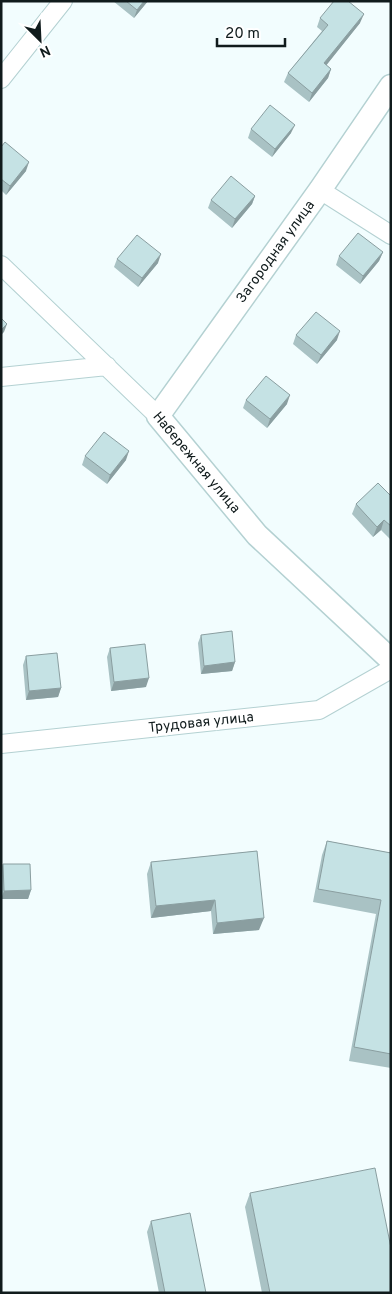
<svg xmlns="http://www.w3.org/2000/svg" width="392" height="1294" viewBox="0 0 392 1294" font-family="Overpass,sans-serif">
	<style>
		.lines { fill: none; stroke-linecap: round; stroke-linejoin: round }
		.minor-casing { stroke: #b4d1d2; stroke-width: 20 }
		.tertiary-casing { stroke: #b4d1d2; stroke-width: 25 }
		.minor { stroke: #fff; stroke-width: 18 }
		.tertiary { stroke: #fff; stroke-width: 22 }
		.wall { fill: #a9c2c4 }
		.shaded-wall { fill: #8a9ea0 }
		.building { fill: #c5e2e4; stroke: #8a9ea0 }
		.labels { text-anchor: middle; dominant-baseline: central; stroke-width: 5; stroke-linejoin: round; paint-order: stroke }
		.street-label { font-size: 14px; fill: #101b1c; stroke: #fff }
	</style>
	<rect width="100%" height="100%" fill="#f2fdfe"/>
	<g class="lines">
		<!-- minor casing -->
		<g class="minor-casing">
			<path id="minor" d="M1,79L63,1
				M320,190L391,235
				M1,265L158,416
				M1,377L107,366
				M1,744L319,710L391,669"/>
		</g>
		<!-- tertiary casing -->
		<g class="tertiary-casing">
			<path id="tertiary" d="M391,86L320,190L158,416L257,535L391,660"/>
		</g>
		<!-- minor -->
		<use href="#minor" class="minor"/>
		<!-- tertiary -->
		<use href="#tertiary" class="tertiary"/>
	</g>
	<!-- wall -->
	<path class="wall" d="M113,1H148L134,18Z
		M320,18L360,23L326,65L331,69L328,78L309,102L284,82L288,73L322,31L317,27Z
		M251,129L291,133L272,157L248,138Z
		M1,147L26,171L6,195L1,190Z
		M255,196L252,204L232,228L208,208L211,200Z
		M383,252L379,261L360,284L336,265L339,256Z
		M117,259L158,263L138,287L114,267Z
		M296,335L337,340L317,364L293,344Z
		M246,400L287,404L267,428L243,408Z
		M85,456L126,460L107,484L82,465Z
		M391,496V540L381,530L373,537L352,514L356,504Z
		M201,635L235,662L232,671L201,674L198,643Z
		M110,648L146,687L111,691L107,657Z
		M26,656L61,688L58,697L26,700L23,665Z
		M327,841L391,853V1068L349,1061L376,914L313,902L322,855Z
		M257,851L259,930L213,934L211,911L151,918L147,874L151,862Z
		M3,864L31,890L28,899H1V869Z
		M250,1193L391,1293H262L245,1207Z
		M151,1221L206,1293H159L147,1232Z"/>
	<!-- shaded-wall -->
	<path class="shaded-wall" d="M144,1H148L134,18L137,10Z
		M364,14L360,23L321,72L324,63Z
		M331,69L328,78L309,102L312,93Z
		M295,125L291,133L272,157L275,149Z
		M29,162L26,171L6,195L10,186Z
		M255,196L252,204L232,228L235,219Z
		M383,252L379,261L360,284L363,276Z
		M161,254L158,263L138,287L142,278Z
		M7,324L4,332L1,335V330Z
		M340,331L337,340L317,364L321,355Z
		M290,395L287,404L267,428L270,419Z
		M129,451L126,460L107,484L110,475Z
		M384,520L381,530L373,537L377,527Z
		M235,662L232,671L201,674L204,666Z
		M149,678L146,687L111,691L114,682Z
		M61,688L58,697L26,700L29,691Z
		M31,890L28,899H1L4,891Z
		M215,900L211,911L151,918L156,906Z
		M264,918L259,930L213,934L217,923Z"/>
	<!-- building -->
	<path class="building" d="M126,1H144L137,10Z
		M334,1H348L364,14L324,63L331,69L312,93L288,73L328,25L320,18Z
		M270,105L295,125L275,149L251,129Z
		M5,142L29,162L10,186L1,179V147Z
		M231,176L255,196L235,219L211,200Z
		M358,233L383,252L363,276L339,256Z
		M137,235L161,254L142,278L117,259Z
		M316,312L340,331L321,355L296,335Z
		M1,318L7,324L1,330Z
		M266,376L290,395L270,419L246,400Z
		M104,432L129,451L110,475L85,456Z
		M378,483L391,496V526L384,520L377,527L356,504Z
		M232,631L235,662L204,666L201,635Z
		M145,644L149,678L114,682L110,648Z
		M57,653L61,688L29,691L26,656Z
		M327,841L391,853V1054L354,1047L381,900L318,889Z
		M257,851L264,918L217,923L215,900L156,906L151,862Z
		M3,864H30L31,890L4,891Z
		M375,1168L391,1248V1293H270L250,1193Z
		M190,1213L206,1293H165L151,1221Z"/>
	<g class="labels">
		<!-- street labels -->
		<g class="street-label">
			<text transform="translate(276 252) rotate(-54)">Загородная улица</text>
			<text transform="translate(196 463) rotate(50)">Набережная улица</text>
			<text transform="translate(201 723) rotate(-6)">Трудовая улица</text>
		</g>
	</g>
	<!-- border -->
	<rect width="392" height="1294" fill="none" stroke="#101b1c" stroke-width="5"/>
	<!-- north arrow -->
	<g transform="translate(40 40) rotate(156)" stroke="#ffffff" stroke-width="4" paint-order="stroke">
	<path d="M0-4L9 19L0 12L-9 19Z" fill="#101b1c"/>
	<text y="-8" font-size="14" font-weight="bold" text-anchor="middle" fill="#101b1c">N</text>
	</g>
	<!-- scale -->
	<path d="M217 38v8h68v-8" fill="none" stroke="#101b1c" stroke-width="2.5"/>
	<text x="225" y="38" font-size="15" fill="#101b1c" stroke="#ffffff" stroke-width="4" paint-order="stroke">20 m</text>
</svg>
